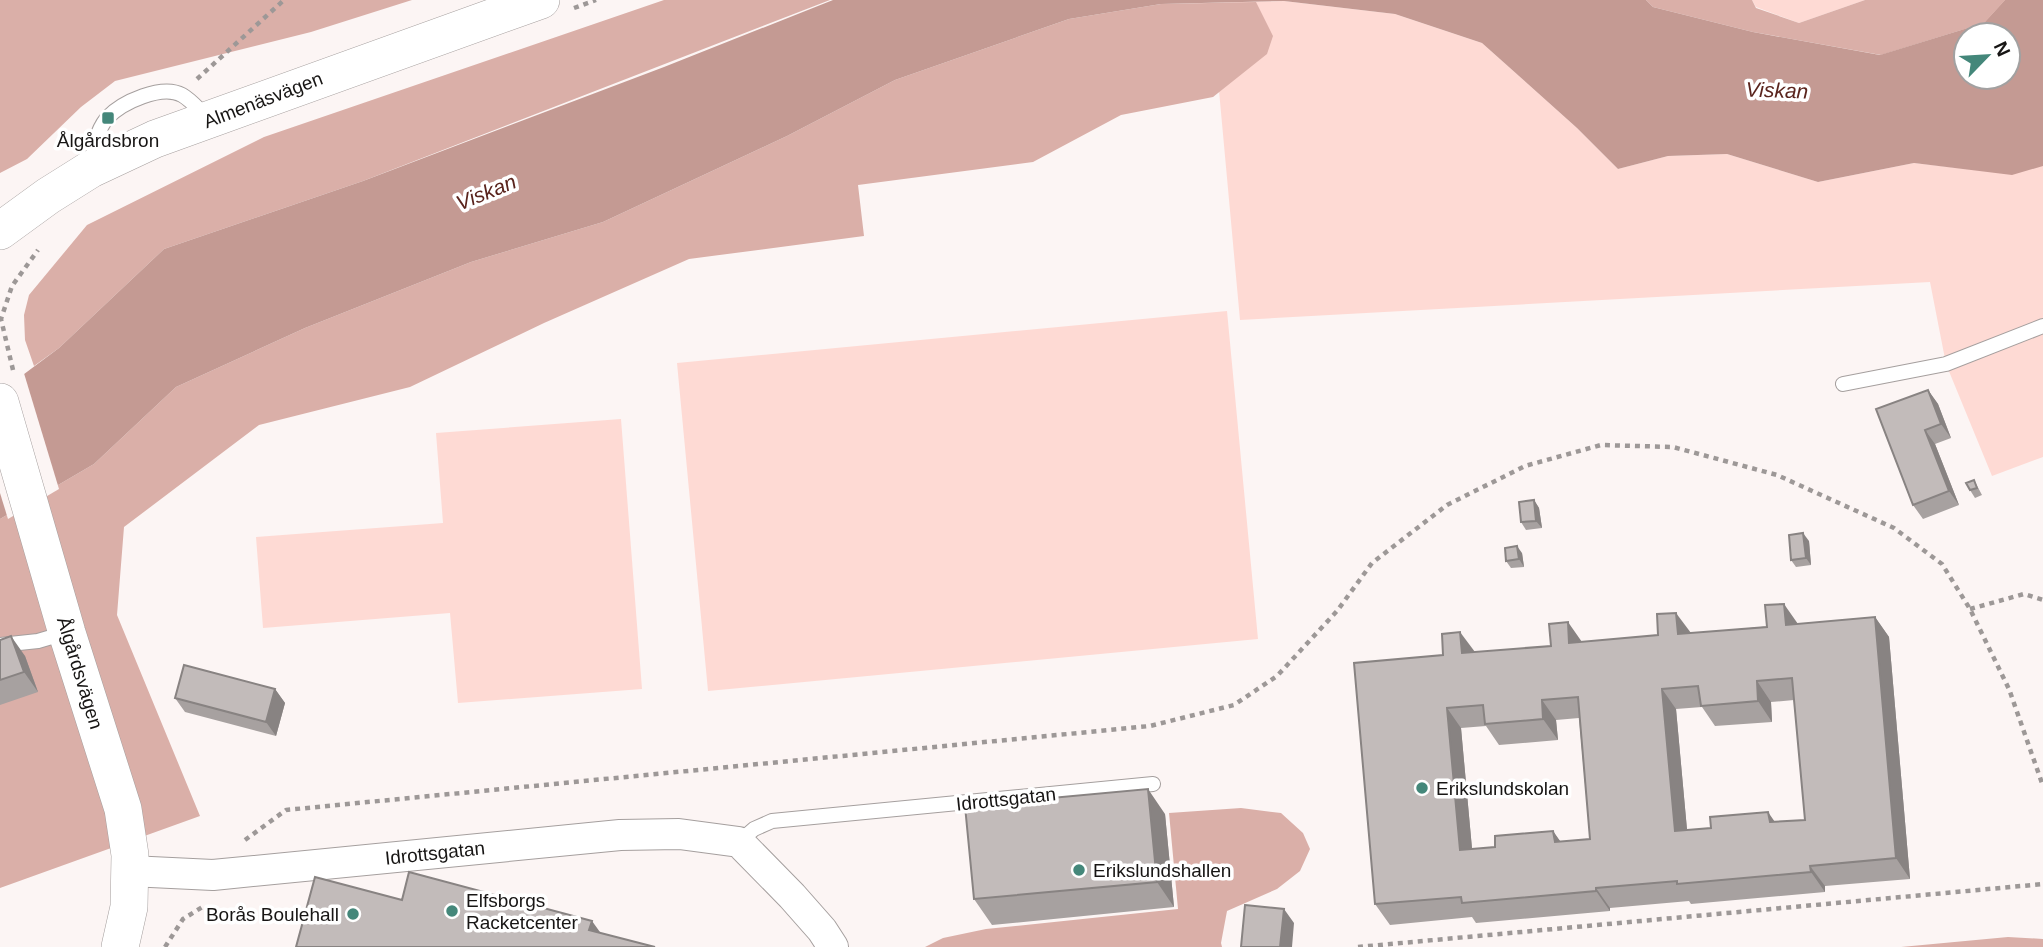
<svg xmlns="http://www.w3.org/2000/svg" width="2043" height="947" viewBox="0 0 2043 947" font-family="Arial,sans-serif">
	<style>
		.green { fill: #fedad4 }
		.forest { fill: #daafa8 }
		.water { fill: #c49a93; fill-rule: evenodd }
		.pier { fill: #fcf5f4 }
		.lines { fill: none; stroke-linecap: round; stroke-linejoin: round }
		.service-casing { stroke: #a59f9e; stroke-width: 16 }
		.minor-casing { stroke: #a59f9e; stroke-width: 32 }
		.tertiary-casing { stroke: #a59f9e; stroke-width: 38 }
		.path { stroke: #9d9897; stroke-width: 4.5; stroke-dasharray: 5 5; stroke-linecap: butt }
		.service { stroke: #fff; stroke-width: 14 }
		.minor { stroke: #fff; stroke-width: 30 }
		.tertiary { stroke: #fff; stroke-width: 37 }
		.wall { fill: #a7a1a0; fill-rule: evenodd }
		.shaded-wall { fill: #888382 }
		.building { fill: #c2bbba; stroke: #888382; stroke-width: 2; fill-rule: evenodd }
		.poi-dot { fill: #44877a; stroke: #fff; stroke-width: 2.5 }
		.labels { text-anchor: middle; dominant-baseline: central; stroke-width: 7; stroke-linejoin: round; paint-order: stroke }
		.street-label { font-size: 19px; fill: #171514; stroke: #fff }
		.poi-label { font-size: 19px; fill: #171514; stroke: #fff; text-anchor: start }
		.water-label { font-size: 21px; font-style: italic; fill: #5a241d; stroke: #fff }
	</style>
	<rect width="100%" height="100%" fill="#fcf5f4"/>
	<!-- green -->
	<path class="green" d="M1752,0H1865L1799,23L1756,7Z
		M1936,0H2043V457L1992,476L1946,364L1930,282L1240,320L1211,3L1284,1L1395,14L1482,43L1577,128L1618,169L1668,156L1727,154L1818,182L1914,163L2012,174L2008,35H1966Z
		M1227,311L1258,639L708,691L677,363Z
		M621,419L642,689L458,703L450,613L263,628L256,537L443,523L436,433Z"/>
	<!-- forest -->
	<path class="forest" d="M0,0H412L311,32L115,81L81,107L27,159L0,173Z
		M664,0H830L363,181L164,249L59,348L34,366L25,340L24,315L29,295L87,225L264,137Z
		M1646,0H1752L1756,8L1799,23L1865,0H2005L1984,23L1881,55L1753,32L1653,7Z
		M1256,2L1273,36L1267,54L1213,97L1121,115L1033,162L858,185L864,236L689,259L544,323L410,387L259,425L124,527L117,615L200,816L0,888V519L94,464L176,387L305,328L471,262L603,222L787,136L895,80L1069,19L1161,4Z
		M1241,808L1281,813L1303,833L1310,849L1300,871L1277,889L1227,911L1221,943L1222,947H925L943,938L986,929L1178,909L1169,813Z
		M2008,937L2043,939V947H1901Z"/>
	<!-- water -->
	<path class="water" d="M833,0H1646L1653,7L1753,32L1880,55L1984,23L2005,0H2043V166L2012,175L1914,163L1818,182L1727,154L1668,156L1618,169L1577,128L1482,43L1395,14L1284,1L1161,4L1069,19L895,80L787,136L603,222L471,262L305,328L176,387L94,464L0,519V392L59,348L164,249L363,181L664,67ZM1966,35H2008V77H1966Z"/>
	<!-- pier -->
	<path class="pier" d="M23,370L59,489L8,519L0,493V387Z"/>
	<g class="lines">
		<!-- service casing -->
		<g class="service-casing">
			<path id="service" d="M92,164C94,147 96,132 107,118C122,102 162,84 182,95C191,100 199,110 207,117
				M1843,384L1946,364L2043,326
				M0,645L38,641L65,633
				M739,842L754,829L772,821L1153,784"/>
		</g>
		<!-- minor casing -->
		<g class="minor-casing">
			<path id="minor" d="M130,871L213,875L620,835L679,834L739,842L792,896L822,930L833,947"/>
		</g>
		<!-- tertiary casing -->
		<g class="tertiary-casing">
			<path id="tertiary" d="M0,231L48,196L91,169L155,139L541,0
				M0,402L67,633L123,809L130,855L129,907L120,947"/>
		</g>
		<!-- path -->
		<path class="path" d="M574,8L596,0
			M197,79L284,0
			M13,370L1,319L12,286L38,250
			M1970,609L2024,594L2043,600
			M245,840L286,810L1150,726L1234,705L1277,676L1337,611L1372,563L1447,505L1525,466L1601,445L1673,447L1777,475L1894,528L1942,564L1970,609L2009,689L2043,786
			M165,947L183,919L204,906
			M1358,947L2043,884"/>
		<!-- service -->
		<use href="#service" class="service"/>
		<!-- minor -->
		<use href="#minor" class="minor"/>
		<!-- tertiary -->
		<use href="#tertiary" class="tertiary"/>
	</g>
	<!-- wall -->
	<path class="wall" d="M1928,390L1938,404L1951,438L1935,444L1959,505L1923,519L1913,505Z
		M1974,480L1982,495L1975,498L1970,490Z
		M1534,500L1539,508L1542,528L1526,530L1521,522Z
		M1809,541L1811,565L1796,567L1791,560Z
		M1522,553L1524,567L1511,568L1506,561Z
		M1875,617L1889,637L1910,879L1825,886V892L1691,904L1689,901L1610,908V911L1476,923L1472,917L1390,925L1375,904L1443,655ZM1794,700L1805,820L1687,830L1676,709L1702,707L1715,726L1772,722L1771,702ZM1579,718L1590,839L1560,842L1553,831L1495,847L1472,849L1461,728L1486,726L1499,745L1558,740L1556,720Z
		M0,640L25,656L38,692L0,705Z
		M275,689L285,703L276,736L185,712L175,698Z
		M1165,814L1174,907L992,925L974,899Z"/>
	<!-- shaded-wall -->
	<path class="shaded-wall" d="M1928,390L1938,404L1951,438L1941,424Z
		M1925,430L1935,444L1959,505L1949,491Z
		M1534,500L1539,508L1542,528L1536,521Z
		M1803,533L1809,541L1811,565L1806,558Z
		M1517,546L1522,553L1524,567L1519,559Z
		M1784,604L1798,624L1786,625Z
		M1676,613L1691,633L1678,634Z
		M1875,617L1889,637L1910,879L1896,858Z
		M1568,622L1582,642L1569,643Z
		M1460,632L1475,652L1462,653Z
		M11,636L25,656L38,692L24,672Z
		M1757,681L1771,702L1772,722L1758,701Z
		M275,689L285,703L276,736L266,722Z
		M1662,689L1676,709L1689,851L1675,831Z
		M1542,700L1556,720L1558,740L1543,719Z
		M1447,708L1461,728L1474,870L1460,850Z
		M1148,789L1165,814L1174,907L1157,882Z
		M1768,812L1782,832L1770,822Z
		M1553,831L1568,852L1555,842Z
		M1810,866L1825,886V892L1811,872Z
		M1596,888L1610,908V911L1596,891Z
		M1284,909L1294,923L1292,947H1280Z
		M592,921L610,946L589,930Z"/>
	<!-- building -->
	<path class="building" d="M1928,390L1941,424L1925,430L1949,491L1913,505L1876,409Z
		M1974,480L1977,488L1970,490L1966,483Z
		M1534,500L1536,521L1521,522L1519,502Z
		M1803,533L1806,558L1791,560L1789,535Z
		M1517,546L1519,559L1506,561L1505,548Z
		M1784,604L1786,625L1875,617L1896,858L1810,866L1811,872L1677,884V881L1596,888V891L1462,903L1461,897L1375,904L1354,663L1443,655L1442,634L1460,632L1462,653L1551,646L1549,624L1568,622L1569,643L1658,635L1657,614L1676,613L1678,634L1767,627L1765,605ZM1792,678L1805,820L1770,822L1768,812L1710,817L1711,828L1675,831L1662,689L1698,686L1701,706L1758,701L1757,681ZM1578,697L1590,839L1555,842L1553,831L1495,836V847L1460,850L1447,708L1483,705L1485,724L1543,719L1542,700Z
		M11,636L24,672L0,680V640Z
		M184,665L275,689L266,722L175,698Z
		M1148,789L1157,882L974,899L965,806Z
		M409,872L592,921L589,930L655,947H296L315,877L402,900Z
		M1245,905L1284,909L1280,947H1241Z"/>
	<!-- markers -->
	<g class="poi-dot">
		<rect x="101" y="111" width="14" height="14" rx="3.5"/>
		<circle cx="1422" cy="788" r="7"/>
		<circle cx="1079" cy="870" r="7"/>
		<circle cx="452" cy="911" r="7"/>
		<circle cx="353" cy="914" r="7"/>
	</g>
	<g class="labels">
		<!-- street labels -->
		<g class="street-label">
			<text transform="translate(263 100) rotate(-21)">Almenäsvägen</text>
			<text transform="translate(80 673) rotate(73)">Ålgårdsvägen</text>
			<text transform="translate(1006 799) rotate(-6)">Idrottsgatan</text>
			<text transform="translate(435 853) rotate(-6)">Idrottsgatan</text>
		</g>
		<!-- poi labels -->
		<g class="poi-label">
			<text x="108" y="140" text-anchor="middle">Ålgårdsbron</text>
			<text x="1436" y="788">Erikslundskolan</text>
			<text x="1093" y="870">Erikslundshallen</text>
			<text x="466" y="900">Elfsborgs<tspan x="466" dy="22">Racketcenter</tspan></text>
			<text x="339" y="914" text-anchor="end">Borås Boulehall</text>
		</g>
		<!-- water labels -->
		<g class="water-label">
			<text transform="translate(1777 90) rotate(2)">Viskan</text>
			<text transform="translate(486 192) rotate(-22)">Viskan</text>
		</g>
	</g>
	<!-- north arrow -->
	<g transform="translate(1987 56) rotate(65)"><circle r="33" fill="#ffffff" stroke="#a2a1a1" stroke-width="2"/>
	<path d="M0-5L12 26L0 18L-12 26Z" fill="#44877a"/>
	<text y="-10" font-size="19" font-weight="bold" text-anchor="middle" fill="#171514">N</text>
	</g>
</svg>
